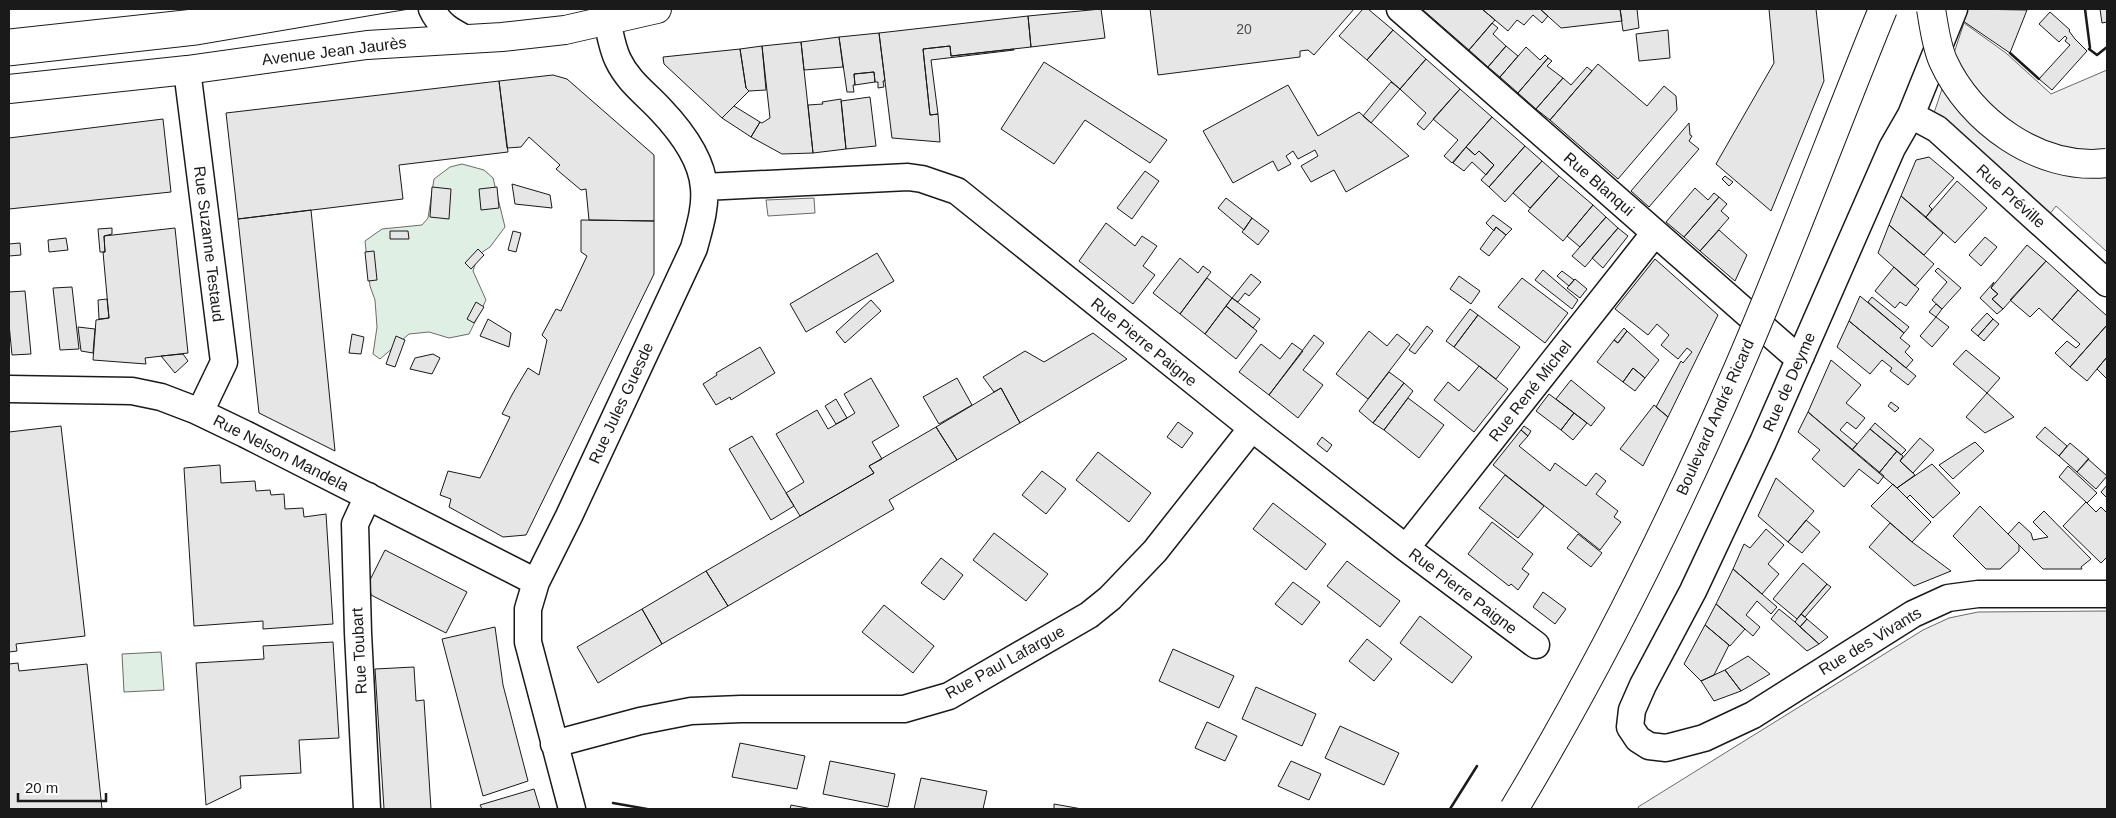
<svg xmlns="http://www.w3.org/2000/svg" width="2116" height="818" viewBox="0 0 2116 818" font-family="Arial,sans-serif">
	<style>
		.green { fill: #e0efe3; stroke: #6a6a6a }
		.parking { fill: #ededed; stroke: #6a6a6a }
		.building { fill: #e6e6e6; stroke: #1a1a1a }
		.lines { fill: none; stroke-linecap: round; stroke-linejoin: round }
		.street-casing { stroke: #1a1a1a; stroke-width: 29 }
		.primary-casing { stroke: #1a1a1a; stroke-width: 30 }
		.street { stroke: #fff; stroke-width: 26 }
		.primary { stroke: #fff; stroke-width: 28 }
		.tram { stroke: #1a1a1a; stroke-width: 1 }
		.secondary-bridge-casing { stroke: #1a1a1a; stroke-width: 30; stroke-linecap: butt }
		.primary-bridge-casing { stroke: #1a1a1a; stroke-width: 30; stroke-linecap: butt }
		.secondary-bridge { stroke: #fff; stroke-width: 28 }
		.primary-bridge { stroke: #fff; stroke-width: 28 }
		.wall { stroke: #1a1a1a; stroke-width: 2.5 }
		.labels { text-anchor: middle; dominant-baseline: central; stroke-width: 4; stroke-linejoin: round; paint-order: stroke }
		.number-label { font-size: 14px; fill: #4d4d4d }
		.street-label { font-size: 16px; fill: #1a1a1a; stroke: #fff }
	</style>
	<rect width="100%" height="100%" fill="#fff"/>
	<!-- green -->
	<path class="green" d="M462,164L484,170L493,178L505,227L490,247L478,255L473,271L486,300L469,334L449,338L429,332L409,334L380,359L373,354L377,327L375,300L370,286L365,241L382,229L422,225L428,218L434,179L450,167Z
		M161,652L164,690L124,692L122,654Z"/>
	<!-- parking -->
	<path class="parking" d="M1964,23L2006,53L2051,94L2107,70V249L2106,251L2056,206L2049,215L1934,113Z
		M814,198L815,213L768,216L766,200Z
		M2107,611V809H1639L1638,807L1923,630L1949,618L1978,612Z"/>
	<!-- building -->
	<path class="building" d="M1101,9L1105,38L1031,47L1028,16Z
		M1150,9H1354L1314,55L1308,50L1300,51V57L1158,75Z
		M1363,9H1368L1393,30L1367,60L1339,36Z
		M1422,9H1482L1495,20L1469,50Z
		M1482,9H1540L1548,16L1542,23L1533,15L1524,25L1517,20L1508,31Z
		M1540,9H1620L1622,21L1561,28Z
		M1620,9H1637L1639,28L1623,31Z
		M1769,9H1816L1824,81L1771,211L1716,164L1774,63Z
		M1968,9L2027,10L2010,53L1963,21Z
		M2100,9H2107V22L2102,23Z
		M2050,12L2070,30L2069,31L2075,39L2087,51L2052,90L2039,79L2070,45L2065,41L2067,38L2065,36L2059,42L2039,24Z
		M1028,16L1031,47L951,56L950,46L923,49L930,115L938,114L940,142L892,138L879,33Z
		M1492,23L1498,28L1493,34L1506,46L1488,67L1469,50Z
		M1393,30L1426,59L1400,89L1367,60Z
		M1668,30L1670,58L1639,61L1636,34Z
		M879,33L885,81H883L884,87L878,88V82H875L874,72L854,74L855,85H853L854,92H847L839,37Z
		M839,37L843,67L804,70L801,42Z
		M801,42L813,153L782,154L751,137L760,122L762,123L770,118L762,46Z
		M762,46L766,90L749,91L746,88L740,49Z
		M950,46L951,56L1014,49V50L931,60L938,114L930,115L923,49Z
		M1506,46L1518,56L1500,77L1488,67Z
		M1526,47L1540,60L1545,55L1548,58L1518,93L1500,77Z
		M740,49L746,88L749,91L722,118L664,64L663,57Z
		M1548,58L1552,61L1547,66L1563,78L1536,109L1518,93Z
		M1426,59L1460,89L1424,130L1417,124L1426,113L1400,89Z
		M1044,62L1167,140L1150,163L1085,120L1054,164L1001,129Z
		M1598,64L1647,106L1664,86L1676,96L1677,110L1618,179L1550,120Z
		M1587,67L1592,71L1550,120L1536,109L1563,78L1571,85Z
		M874,72L875,82L855,85L854,74Z
		M553,75L567,79L654,155V221L589,220L586,189L581,190L556,169L560,165L529,137L521,147L507,148L499,81Z
		M499,81L508,152L399,165L403,199L238,219L226,113Z
		M1391,82L1400,89L1371,123L1363,116Z
		M1288,85L1318,136L1359,112L1409,156L1346,192L1334,170L1311,182L1301,166L1318,156L1315,150L1298,159L1293,151L1286,156L1291,164L1278,171L1273,161L1233,183L1203,131Z
		M1460,89L1492,117L1452,163L1444,156L1458,140L1433,119Z
		M870,97L876,146L846,149L841,101Z
		M841,99L846,149L813,153L808,105L823,104L822,102Z
		M734,106L760,122L751,137L722,118Z
		M1492,117L1525,146L1489,187L1481,180L1494,165L1479,151L1475,155L1466,147Z
		M163,119L171,192L9,209V138Z
		M1689,123L1690,135L1692,136L1689,141L1699,149L1649,207L1631,191Z
		M1525,146L1542,161L1505,202L1489,187Z
		M1466,147L1475,155L1479,151L1494,165L1486,175L1472,162L1464,171L1453,163Z
		M1929,157L1954,178L1929,206L1932,209L1926,217L1901,196L1916,160Z
		M1542,161L1559,176L1530,208L1513,193Z
		M1145,171L1159,181L1132,219L1117,208Z
		M1559,176L1593,205L1563,241L1528,211Z
		M1725,176L1733,182L1729,186L1722,179Z
		M1957,181L1987,208L1955,243L1926,217Z
		M512,184L550,195L552,208L515,204Z
		M432,187L451,189L449,219L430,217Z
		M497,187L499,208L481,210L479,189Z
		M1695,188L1708,200L1714,193L1719,197L1684,237L1666,222Z
		M1901,196L1943,233L1924,255L1889,225Z
		M1719,197L1727,204L1721,211L1729,218L1700,251L1684,237Z
		M1226,198L1252,218L1244,230L1218,208Z
		M1593,205L1606,217L1580,247L1567,236Z
		M311,210L335,451L259,413L238,219Z
		M1493,215L1512,229L1506,235L1496,227L1494,231L1486,223Z
		M1606,217L1618,228L1585,267L1572,256Z
		M1252,218L1269,231L1258,245L1242,232Z
		M581,220L654,221V274L526,535L503,537L449,507L451,499L440,495L448,471L480,478L510,417L502,414L513,393L528,368L539,375L547,340L542,335L556,309L561,311L587,256L581,252Z
		M1106,223L1135,246L1142,236L1157,246L1143,266L1155,275L1133,304L1079,261Z
		M1889,225L1934,264L1915,286L1878,253Z
		M1496,227L1506,235L1489,256L1480,249Z
		M112,228V234L104,236L105,252H100L98,229Z
		M175,228L188,353L145,358L146,364L93,360L96,320L109,318L103,252H105L104,236Z
		M1618,228L1628,236L1603,268L1592,258Z
		M1719,230L1747,255L1735,281L1700,251Z
		M390,231H408L409,239H390Z
		M513,231L521,233L516,252L508,250Z
		M1985,237L1997,247L1981,266L1969,255Z
		M66,238L68,250L49,252L48,240Z
		M20,243L21,255L9,256V244Z
		M2027,245L2046,261L2003,309L1992,299L1998,294L1991,288Z
		M478,249L484,255L471,269L465,263Z
		M374,251L377,280L368,281L365,252Z
		M877,253L894,281L806,332L790,304Z
		M1180,258L1198,273L1203,266L1211,272L1180,314L1153,293Z
		M1655,259L1718,315L1668,417L1656,407L1681,361L1683,363L1692,352L1687,348L1678,359L1661,345L1669,335L1657,324L1648,335L1615,309Z
		M2046,261L2078,290L2052,320L2039,308L2030,317L2010,300Z
		M1894,267L1919,289L1906,306L1900,302L1895,308L1875,291Z
		M1938,268L1961,288L1942,309L1932,300L1947,282L1935,271Z
		M1543,270L1578,300L1572,309L1535,280Z
		M1562,271L1574,280L1569,286L1557,276Z
		M1251,274L1261,282L1249,296L1245,293L1238,302L1232,298Z
		M1459,276L1480,291L1471,304L1450,289Z
		M1207,278L1232,298L1205,334L1180,314Z
		M1522,278L1568,313L1545,343L1498,307Z
		M1575,279L1587,289L1580,298L1567,288Z
		M1994,282L1991,288L1998,294L1992,299L2003,309L1997,314L1980,298Z
		M72,287L79,349L60,350L53,288Z
		M2078,290L2107,316V325L2070,367L2055,353L2067,341L2076,348L2080,344L2052,320Z
		M25,291L31,354L12,355L9,324V292Z
		M1860,296L1904,333L1900,338L1910,346L1905,352L1913,360L1906,368L1849,321Z
		M1872,297L1909,327L1904,333L1868,302Z
		M1232,298L1260,319L1253,328L1226,306Z
		M107,299L109,318L99,319L98,300Z
		M871,300L881,311L845,343L836,332Z
		M476,302L484,307L474,323L467,319Z
		M1936,304L1942,309L1936,317L1929,312Z
		M1226,306L1257,331L1236,359L1205,334Z
		M1470,309L1478,315L1454,347L1446,341Z
		M1987,313L1993,319L1978,336L1971,330Z
		M1478,315L1520,347L1496,379L1454,347Z
		M1936,317L1949,327L1932,347L1920,336Z
		M488,319L511,333L509,347L480,336Z
		M1993,319L1999,324L1984,341L1978,336Z
		M1849,321L1916,376L1908,385L1890,371L1892,368L1882,360L1870,374L1837,347Z
		M2107,325V357L2087,381L2070,367Z
		M1427,326L1433,331L1415,354L1409,350Z
		M78,327L95,329L93,353L81,351Z
		M1624,328L1627,331L1618,343L1614,340Z
		M1369,331L1387,346L1397,334L1410,344L1368,399L1336,374Z
		M1627,331L1659,360L1645,378L1633,368L1623,382L1597,362L1614,340L1618,343Z
		M1093,333L1127,359L1020,423L1001,388L994,392L983,377L1025,351L1044,362Z
		M352,334L364,337L361,354L349,353Z
		M1314,335L1324,343L1303,370L1323,385L1298,418L1269,395Z
		M396,336L405,340L395,367L386,364Z
		M1292,343L1303,351L1269,395L1239,372L1261,344L1280,359Z
		M760,347L775,373L731,400L730,397L716,405L703,384L717,375L716,373Z
		M1966,350L2000,378L1987,393L1953,364Z
		M183,354L188,361L175,373L161,356Z
		M433,354L440,358L432,374L410,369L415,358Z
		M2107,357V379L2097,369Z
		M1831,360L1861,385L1846,403L1865,418L1856,429L1847,422L1840,430L1857,444L1852,450L1808,412Z
		M1479,366L1508,389L1474,432L1434,400L1448,382L1459,391Z
		M1633,368L1645,378L1635,391L1623,382Z
		M1389,372L1404,383L1373,423L1359,411Z
		M871,378L899,426L872,442L882,459L869,466L874,473L800,516L786,493L804,482L776,434L817,410L828,429L847,418L855,413L844,394Z
		M957,378L972,405L939,424L923,397Z
		M1571,380L1605,408L1591,426L1556,399Z
		M1404,383L1413,391L1384,430L1373,423Z
		M1001,388L1020,423L957,460L936,427Z
		M1987,393L2014,417L1985,433L1966,417Z
		M1549,394L1574,413L1561,430L1536,411Z
		M1408,398L1444,425L1419,458L1384,430Z
		M836,399L847,418L836,424L825,406Z
		M1891,402L1899,408L1895,412L1888,406Z
		M1654,405L1668,417L1643,466L1620,449Z
		M1808,412L1884,476L1878,484L1859,469L1844,487L1812,459L1820,450L1798,432Z
		M1574,413L1587,423L1573,440L1561,430Z
		M1178,422L1193,433L1182,448L1167,437Z
		M1875,423L1906,450L1901,455L1870,429Z
		M61,426L85,636L16,644L17,651L9,652V432Z
		M1524,426L1531,431L1528,436L1521,430Z
		M936,427L957,460L889,500L894,509L728,606L706,571L874,473L869,466Z
		M2045,427L2067,446L2059,456L2036,437Z
		M1870,429L1897,451L1879,473L1852,450Z
		M1521,430L1528,436L1519,446L1550,471L1555,463L1586,486L1596,473L1606,481L1596,494L1618,511L1614,517L1621,522L1600,550L1493,465Z
		M752,436L794,506L771,520L729,449Z
		M1322,437L1332,445L1327,452L1317,444Z
		M1920,438L1934,450L1913,473L1900,461Z
		M1975,442L1984,451L1953,479L1939,465Z
		M2070,443L2089,459L2077,472L2059,456Z
		M1897,451L1903,456L1900,461L1915,475L1897,488L1879,473Z
		M1098,452L1151,493L1129,522L1076,480Z
		M2088,459L2107,476L2096,489L2077,472Z
		M1932,464L1960,493L1933,518L1910,495L1907,498L1897,488Z
		M220,465L221,483L255,481L256,491L270,490L271,495L284,494L285,509L303,508L304,517L326,514L333,624L263,629V621L194,626L184,468Z
		M2068,466L2097,493L2087,503L2059,477Z
		M1042,471L1066,489L1046,514L1022,495Z
		M1505,475L1544,506L1518,538L1479,508Z
		M1776,478L1814,511L1788,542L1758,516Z
		M1893,484L1931,522L1912,542L1871,506Z
		M2107,485V498L2101,492Z
		M2086,502L2096,512L2101,507L2107,513V557L2101,563L2063,526Z
		M1273,503L1326,544L1306,570L1253,529Z
		M1980,506L2019,545V551L2000,569H1986L1953,536Z
		M2044,511L2091,559L2081,567L2082,569H2043L2008,534L2019,522L2031,533L2033,540L2048,537L2033,522Z
		M1806,520L1820,532L1802,553L1788,542Z
		M1492,522L1533,554L1522,569L1529,574L1518,590L1511,584L1509,586L1468,554Z
		M1890,523L1912,542L1951,571L1914,586L1869,547Z
		M1766,529L1784,545L1768,564L1779,574L1762,594L1733,569L1744,544L1750,548Z
		M994,533L1048,574L1026,601L973,560Z
		M1578,534L1602,553L1591,567L1567,548Z
		M385,550L467,592L446,633L371,595L369,582Z
		M941,558L963,575L944,600L921,583Z
		M1347,561L1400,601L1380,627L1327,586Z
		M1803,563L1827,584L1797,619L1773,599Z
		M1733,569L1777,607L1771,614L1757,601L1746,615L1760,627L1753,636L1716,604Z
		M706,571L728,606L662,644L642,609Z
		M1293,582L1320,602L1302,625L1275,604Z
		M1827,584L1831,587L1805,617L1801,614Z
		M1543,592L1566,609L1555,624L1533,607Z
		M1716,604L1745,629L1730,646L1705,625Z
		M884,605L934,646L913,673L862,632Z
		M642,609L662,644L598,683L577,647Z
		M1779,609L1795,622L1819,644L1807,651L1771,619Z
		M1801,614L1807,619L1800,627L1795,622Z
		M1420,616L1472,657L1452,683L1400,643Z
		M1807,619L1828,637L1819,644L1800,627Z
		M1705,625L1729,645L1714,675L1701,681L1684,664Z
		M495,627L503,685L528,781L483,796L442,639Z
		M1367,639L1392,659L1374,681L1349,661Z
		M333,642L339,738L299,740L301,773L240,776L241,788L206,805L196,663L264,659L263,646Z
		M1173,649L1234,676L1219,708L1159,681Z
		M1748,656L1770,674L1741,691L1725,670Z
		M18,663L19,671L87,664L102,809H9V664Z
		M414,667L416,701L424,700L431,809H384L375,669Z
		M1725,670L1741,691L1714,701L1701,681Z
		M1256,687L1316,714L1302,746L1242,719Z
		M1207,722L1237,736L1225,761L1195,748Z
		M1340,726L1399,753L1384,785L1325,758Z
		M740,743L805,756L797,789L732,777Z
		M830,761L895,774L888,807L823,794Z
		M1291,761L1321,774L1309,800L1278,786Z
		M921,778L987,791L983,809H914Z
		M534,789L540,809H482L480,805Z
		M1054,804L1082,809H1054Z
		M791,805L812,809H790Z"/>
	<g class="lines">
		<!-- street casing -->
		<g class="street-casing">
			<path id="street" d="M432,9C439,25 451,31 466,39
				M1400,9L1791,352L1801,356
				M1954,9L1911,115L1892,148L1763,442L1693,591L1643,685L1632,710L1630,727L1638,739L1649,746L1666,748L1704,738L1753,715L1913,614L1948,598L1978,594H2107
				M187,70L224,362L200,412
				M1911,115L1937,129L2107,283
				M704,187L908,177L922,179L957,191L1252,428L1406,548L1536,645
				M9,389L132,391L161,397L195,410L245,434L536,582
				M1406,548L1654,234
				M554,744L640,721L691,711L741,709H904L949,696L1089,615L1110,598L1155,551L1252,428
				M367,809L358,633L355,524L368,496
				M572,809L528,642V609L536,582L569,516L694,248C699,229 706,208 704,188C702,158 680,130 660,109C645,93 628,81 618,60C612,48 610,33 607,20L616,9"/>
		</g>
		<!-- primary casing -->
		<g class="primary-casing">
			<path id="primary" d="M9,89L187,70L367,45L502,37L565,30L657,9"/>
		</g>
		<!-- street -->
		<use href="#street" class="street"/>
		<!-- primary -->
		<use href="#primary" class="primary"/>
		<!-- tram -->
		<path class="tram" d="M9,29L193,9
			M9,66L197,45L409,9"/>
		<!-- secondary-bridge casing -->
		<g class="secondary-bridge-casing">
			<path id="secondary-bridge" d="M1514,809C1598,669 1672,521 1737,371C1789,251 1834,129 1883,9"/>
		</g>
		<!-- primary-bridge casing -->
		<g class="primary-bridge-casing">
			<path id="primary-bridge" d="M1931,9C1934,26 1936,45 1943,61C1970,121 2039,171 2107,163"/>
		</g>
		<!-- secondary-bridge -->
		<use href="#secondary-bridge" class="secondary-bridge"/>
		<!-- primary-bridge -->
		<use href="#primary-bridge" class="primary-bridge"/>
		<!-- wall -->
		<path class="wall" d="M2085,9L2090,48
			M2089,49L2097,55L2107,47
			M2010,53L2039,79
			M613,803L647,809
			M1450,809L1477,766"/>
	</g>
	<g class="labels">
		<!-- number labels -->
		<g class="number-label">
			<text x="1244" y="29">20</text>
		</g>
		<!-- street labels -->
		<g class="street-label">
			<text transform="translate(334 51) rotate(-7)">Avenue Jean Jaurès</text>
			<text transform="translate(1599 184) rotate(41)">Rue Blanqui</text>
			<text transform="translate(2011 196) rotate(42)">Rue Préville</text>
			<text transform="translate(209 244) rotate(83)">Rue Suzanne Testaud</text>
			<text transform="translate(1144 342) rotate(39)">Rue Pierre Paigne</text>
			<text transform="translate(1789 382) rotate(-66)">Rue de Deyme</text>
			<text transform="translate(1530 391) rotate(-52)">Rue René Michel</text>
			<text transform="translate(621 403) rotate(-65)">Rue Jules Guesde</text>
			<text transform="translate(1715 417) rotate(-66)">Boulevard André Ricard</text>
			<text transform="translate(281 453) rotate(27)">Rue Nelson Mandela</text>
			<text transform="translate(1463 591) rotate(37)">Rue Pierre Paigne</text>
			<text transform="translate(1870 641) rotate(-31)">Rue des Vivants</text>
			<text transform="translate(359 651) rotate(-93)">Rue Toubart</text>
			<text transform="translate(1005 662) rotate(-29)">Rue Paul Lafargue</text>
		</g>
	</g>
	<!-- border -->
	<rect width="2116" height="818" fill="none" stroke="#1a1a1a" stroke-width="20"/>
	<!-- scale -->
	<path d="M18 793v8h88v-8" fill="none" stroke="#1a1a1a" stroke-width="2.5"/>
	<text x="25" y="793" font-size="15" fill="#1a1a1a" stroke="#ffffff" stroke-width="4" paint-order="stroke">20 m</text>
</svg>
